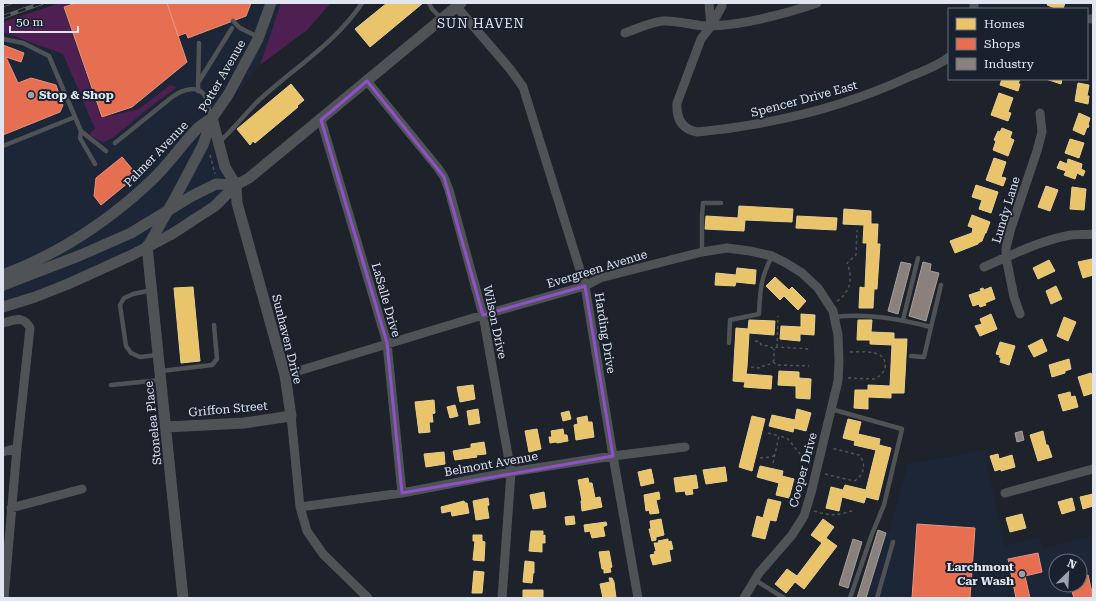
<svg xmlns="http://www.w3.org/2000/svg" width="1096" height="601" viewBox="0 0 1096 601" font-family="'Roboto Serif',serif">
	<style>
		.built { fill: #1c2637; fill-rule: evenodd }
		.green { fill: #4e2051 }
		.homes { fill: #e9c46a; stroke: #e6ce92 }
		.shops { fill: #e76f51; stroke: #e59380 }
		.industry { fill: #8a817c; stroke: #a49f9e }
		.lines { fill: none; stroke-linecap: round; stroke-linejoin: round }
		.path { stroke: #515457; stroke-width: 1.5; stroke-dasharray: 3 3; stroke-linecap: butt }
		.service { stroke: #505356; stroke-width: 4.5 }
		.minor { stroke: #505356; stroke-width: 9 }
		.tertiary { stroke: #505356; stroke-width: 11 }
		.rail-casing { stroke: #5a5e61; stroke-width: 4 }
		.rail { stroke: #19212f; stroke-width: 2.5; stroke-dasharray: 8; stroke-linecap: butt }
		.marked { fill: none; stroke: #8f51c9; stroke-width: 3; stroke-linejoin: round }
		.poi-dot { fill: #9ca1aa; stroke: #19212f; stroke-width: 1.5 }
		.labels { text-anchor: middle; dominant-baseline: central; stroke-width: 4; stroke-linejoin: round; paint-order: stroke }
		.street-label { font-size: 12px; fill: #e0e6ef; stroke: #19212f }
		.poi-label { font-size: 12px; font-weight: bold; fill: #e0e6ef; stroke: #19212f; text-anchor: start }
		.neighbourhood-label { font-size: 13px; letter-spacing: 1px; fill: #e0e6ef; stroke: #19212f }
	</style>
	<rect width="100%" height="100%" fill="#1e222a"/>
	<!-- built -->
	<path class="built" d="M60,3H311L212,124L235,190L169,237L3,308V22Z
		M984,450L1005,546L1039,536L1043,548L1093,536V598H867L886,535L889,531L908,464ZM1056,561H1080V585H1056Z"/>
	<!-- green -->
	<path class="green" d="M60,3H73L63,7L101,118L139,109L170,85L177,87L145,111L114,137L104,142L100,141L90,135V133L95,129L63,54L3,32V22Z
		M281,3H331L307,30L260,65Z"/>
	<!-- homes -->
	<path class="homes" d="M387,3H423L370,47L355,29Z
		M1048,3H1065L1063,9H1057L1047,5Z
		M1002,79H1020L1018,84H1020L1018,91L1000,85Z
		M1046,79H1062L1061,84Z
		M1078,83L1089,85L1087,96H1089L1088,104L1075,101Z
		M291,84L304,100L297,106L298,107L255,143L253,141L250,145L237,129Z
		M999,93L1013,98L1008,112L1011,113L1008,121L991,115Z
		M1079,113L1090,118L1088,125H1089L1088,128L1087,127L1084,135L1073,130Z
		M1002,128L1012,132L1010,138L1014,140L1008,156L993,150L996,141L994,140L998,131L1000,132Z
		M1070,139L1084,143L1079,158L1065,153Z
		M994,158L1006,162L1001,177L1006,178L1003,186L986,180Z
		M1068,159L1082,164L1081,169L1085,171L1083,176L1077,173L1075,179L1064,175L1066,171L1057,168L1060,161L1067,164Z
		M976,185L998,192L991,213L979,209L982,200L972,197Z
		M1046,186L1058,190L1050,211L1038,207Z
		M1072,187L1086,189L1084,210L1070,209Z
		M739,206L793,209L792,222L745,220L744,231L705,229L706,216L738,218Z
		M844,209L871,211V224H878L877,244H880L877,289H874L873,308H859L860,287L865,288L867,243H863L864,225L843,224Z
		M972,215L990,222L986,233H985L982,241L978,243V244L955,253L950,241L972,233L973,228L968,226Z
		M797,216L837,218L836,230L796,228Z
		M1092,259L1093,275L1083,278L1078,262Z
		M1049,260L1055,271L1038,279L1033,268Z
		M737,268L756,270L755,284L736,282L735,286L715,285L716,273L736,275Z
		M775,277L789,290L792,287L806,301L798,310L784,296L780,300L766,286Z
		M1056,286L1062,299L1051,304L1046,291Z
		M193,287L200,361L181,363L174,288Z
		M991,287L995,299L985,303L986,305L980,307L979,304L973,306L969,295L981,291L980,289L983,288L984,290Z
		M801,314L815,315L814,335L800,334V341L780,339L781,326L801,327Z
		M991,314L997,329L980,336L975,326L982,324L980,319Z
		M1064,317L1076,322L1068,341L1057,336Z
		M749,320L775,321L774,335L749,333L747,367L746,374L772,376L771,389L744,387L745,382L733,381L736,328L748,329Z
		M858,320H872L871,332L894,333V339H907L904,393H891V398L868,397V409L854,408L855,390H868V385L890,386L892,345L870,344V340H857Z
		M1042,339L1047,351L1034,357L1028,346Z
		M1000,342L1015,346L1009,365L1000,362L1001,358L999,357L1000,355L996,354Z
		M1069,359L1071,369L1065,371V373L1052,377L1049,365Z
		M779,371L799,372V378L811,379L810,399L796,398V386L778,385Z
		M1091,373L1093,380V393L1084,396L1078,377Z
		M473,385L475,399L460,402L457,387Z
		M1070,392L1071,397L1075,396L1078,407L1063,411L1058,395Z
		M434,400L435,413L432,414L433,422H429L430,432L419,433L415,402Z
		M455,405L458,416L450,418L447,407Z
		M478,409L480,423L469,425L467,411Z
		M797,409L811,413L806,431L794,428L793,432L769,426L772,415L795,420Z
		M569,411L571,419L563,421L561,413Z
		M587,416L588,422H592L594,437L576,440L574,425L578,424L577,418Z
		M752,416L765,419L752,471L739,467Z
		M848,419L861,422L858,434L880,439L879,445L891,448L878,500L866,497L864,503L842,497L839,511L826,508L831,487L843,490L845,485L866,490L876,450L854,445L855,441L843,438Z
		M537,429L541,449L529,452L525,431Z
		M563,429L564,435H567L568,441L557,443L556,442L550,443L549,437H552L551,431Z
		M1043,431L1046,445H1048L1052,457L1038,461L1030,435Z
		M484,442L486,454L476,455L477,457L455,460L453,451L471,448V444Z
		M444,452L445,464L426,467L424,454Z
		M998,454L999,459L1012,455L1015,467L1001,471V469L995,471L990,456Z
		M760,466L783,471L782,476L794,479L789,498L776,495L779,483L757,477Z
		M725,467L727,481L706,484L703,470Z
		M651,469L654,483L641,486L638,472Z
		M696,475L698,488L692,489L693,494L686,495L685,491L676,492L674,478Z
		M588,478L589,483H592L595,498L600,497L602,507L582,511L581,501H582L578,480Z
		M544,492L546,507L533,509L530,495Z
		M659,492L660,499L656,500L659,513L650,514L649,510L646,511L644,495Z
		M1093,492V506L1083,509L1080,497L1093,494Z
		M488,498L489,505L487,506L489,518L476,520L473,501Z
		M1072,498L1075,510L1062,514L1058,502Z
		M768,499L781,502L776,521L770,520L765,539L752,536L757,516L763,518Z
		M464,501L465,503H467L469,513L452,516L451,511L442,513L441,507Z
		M1022,514L1026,528L1010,532L1006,518Z
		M574,516L575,524L566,525L565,517Z
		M661,519L664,535L656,537V540L652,541L649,529H651L650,521Z
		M823,519L834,527L826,538L837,546L804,589L795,582L786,593L775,584L787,569L797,576L822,543L811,535Z
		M606,522L607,525L603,527L605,536L592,538L590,531L585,532L584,525Z
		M531,531H543V536L545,535V543H542V552L529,551Z
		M473,535H482V541L485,542L484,561L473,560L475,541H473Z
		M668,539V542L671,541L673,549L669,550L671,561L653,565L650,555L655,554L654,552L656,551L654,543H659L658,541Z
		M609,551L612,567L610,568L611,572L604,573V569H602L599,552Z
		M525,561L534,562V573H533L532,583L523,582Z
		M474,571L484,572L482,593H472Z
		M609,578H612L614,582L616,598H608L607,597L603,598L600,584L610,582Z
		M523,590H543V598H523Z"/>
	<!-- shops -->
	<path class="shops" d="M76,3H167L187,62L132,107L102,117L64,7Z
		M167,3H251L246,16L188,38L186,33L178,36Z
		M3,45L24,53L21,62L6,57L18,83L31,78L56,85L63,105L60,112L3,135Z
		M122,157L133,170L134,178L101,205L94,196L96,178Z
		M917,524L975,528L970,598H912Z
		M1038,553L1042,572L1025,576L1030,598H1016L1008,559Z
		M1088,575L1093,597L1074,598L1070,585H1080V578Z"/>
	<!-- industry -->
	<path class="industry" d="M901,262L911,264L898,314L888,311Z
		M923,262L931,264L930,271L939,273L926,321L909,316Z
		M1022,431L1024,440L1017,442L1015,433Z
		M878,530L886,533L866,598H857Z
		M853,539L862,542L848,588L839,585Z"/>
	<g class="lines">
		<!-- path -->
		<path class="path" d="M210,155L215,174
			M837,301C851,292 853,277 847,263L856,255L857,230
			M755,341L760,342L761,345L769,346L774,349L777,347L810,349
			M777,347L778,316
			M773,362L777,365L809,366
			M751,367L759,368L760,366C766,366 770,365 774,360V349
			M848,378L874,379C879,377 884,373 885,368C888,348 861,352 849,352
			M768,433L779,436
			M760,458L771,457L775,455
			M773,463L779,436L787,438L805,460L808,462
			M825,474L854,481C864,476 867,464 859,455L831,448
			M814,511C831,516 837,516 854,510"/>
		<!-- service -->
		<path class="service" d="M429,3L432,9L442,19
			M233,21L240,28L258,37
			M3,39L23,43L49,56L81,131L106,151
			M198,83L232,28
			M198,91L199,43
			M81,131L80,138L95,164
			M219,142C233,130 244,115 257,102C292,69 335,44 362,3
			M115,143L172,97C182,90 199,83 206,98C208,104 209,111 211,117
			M3,146L75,117
			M702,252V216L703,203H721
			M152,290L133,294L124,298L120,305L126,346L131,353L140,357L157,355
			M834,317C868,313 899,319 931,327L941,285
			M903,320L918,258
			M729,343L730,320L759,314C760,290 761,277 772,256
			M911,356L924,357L931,327
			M161,371L212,365L217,359L214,325
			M111,385L160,380
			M831,409L902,429L884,505L872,534L850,598
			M755,580L784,598
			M877,598L893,542"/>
		<!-- minor -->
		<path class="minor" d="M709,3L711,26
			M722,3V6L711,26L701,39L677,103C676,119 682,129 697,132C770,125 845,107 911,76C924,71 939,65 949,57
			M457,7L510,69L523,87L585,286L613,456L638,598
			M974,9V3
			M1090,19H1093
			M625,33C637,29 650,22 663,21C679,20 696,27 712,26C745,24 785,14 817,3
			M367,81L438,168L444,177L449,190L483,315L511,472L502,598
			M321,120L387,343L402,493
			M984,267C1012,255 1041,240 1071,235C1078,234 1086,235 1093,234
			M1020,314L1014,297L1006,257V248L1011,228L1037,151L1042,132L1040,113
			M3,323C15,320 23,315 30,328L17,448L4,598
			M285,375L483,315L585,286L600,278L702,252L727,248L750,251L772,256L786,263L802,273L818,288L833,311L838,335L839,362L838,381L811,493L804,516L792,535L759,573L744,598
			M291,416L300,507L307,531L323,554L368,598
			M3,452L17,448
			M1005,493L1093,469
			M300,507L402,493L511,472L613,456L685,447
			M11,508L82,489"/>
		<!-- tertiary -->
		<path class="tertiary" d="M147,246L183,598
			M148,246L175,198L203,145L212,118L228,95L258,39L271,3
			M3,275C58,254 110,220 152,180C168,165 180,147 195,131C199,126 206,122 212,118
			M3,285L81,255L131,233L192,196L216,184L236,185
			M3,307L35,297L68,284L132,255L172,234L215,206L236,185L249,178L461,3
			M167,427L244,423L291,416L285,375L237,203L236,185L225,167L212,118"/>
		<!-- rail casing -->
		<g class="rail-casing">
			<path id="rail" d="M3,5L10,3
				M3,17L42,3"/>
		</g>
		<!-- rail -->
		<use href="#rail" class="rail"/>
	</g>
	<!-- marked area -->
	<path class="marked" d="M367,81L444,177L483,315L585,286L613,456L402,493L387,343L321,120Z"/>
	<!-- markers -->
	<g class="poi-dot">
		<circle cx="31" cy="95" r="4"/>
		<circle cx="1022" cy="574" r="4"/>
	</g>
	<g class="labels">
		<!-- street labels -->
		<g class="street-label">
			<text transform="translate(222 76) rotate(-60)">Potter Avenue</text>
			<text transform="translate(804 99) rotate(-15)">Spencer Drive East</text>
			<text transform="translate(156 154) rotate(-46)">Palmer Avenue</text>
			<text transform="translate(1006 210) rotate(-73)">Lundy Lane</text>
			<text transform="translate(597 269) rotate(-17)">Evergreen Avenue</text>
			<text transform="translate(386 300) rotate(74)">LaSalle Drive</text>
			<text transform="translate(495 322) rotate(78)">Wilson Drive</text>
			<text transform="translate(605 333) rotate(81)">Harding Drive</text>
			<text transform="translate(287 339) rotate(76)">Sunhaven Drive</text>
			<text transform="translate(228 409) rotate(-5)">Griffon Street</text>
			<text transform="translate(153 423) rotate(-96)">Stonelea Place</text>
			<text transform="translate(491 464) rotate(-10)">Belmont Avenue</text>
			<text transform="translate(803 470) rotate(-75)">Cooper Drive</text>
		</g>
		<!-- poi labels -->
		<g class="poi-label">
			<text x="39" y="95">Stop &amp; Shop</text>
			<text x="1014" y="567" text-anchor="end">Larchmont<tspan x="1014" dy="14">Car Wash</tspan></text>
		</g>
		<!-- neighbourhood labels -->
		<g class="neighbourhood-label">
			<text x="481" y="23">SUN HAVEN</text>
		</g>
	</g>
	<!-- border -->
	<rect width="1096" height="601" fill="none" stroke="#e0e6ef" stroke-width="8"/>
	<!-- legend -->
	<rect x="948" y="8" width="140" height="72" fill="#19212f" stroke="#69707c"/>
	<rect x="956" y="18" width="20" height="12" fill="#e9c46a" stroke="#69707c"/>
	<text x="984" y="28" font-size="12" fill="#e0e6ef">Homes</text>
	<rect x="956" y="38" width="20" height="12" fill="#e76f51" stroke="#69707c"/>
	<text x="984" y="48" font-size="12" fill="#e0e6ef">Shops</text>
	<rect x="956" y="58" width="20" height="12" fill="#8a817c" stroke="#69707c"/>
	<text x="984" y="68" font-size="12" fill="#e0e6ef">Industry</text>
	<!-- north arrow -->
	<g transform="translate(1068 573) rotate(24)"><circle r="19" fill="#19212f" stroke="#69707c"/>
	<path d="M0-3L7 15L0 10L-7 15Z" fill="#9ca1aa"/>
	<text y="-6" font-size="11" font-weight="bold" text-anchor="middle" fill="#e0e6ef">N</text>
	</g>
	<!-- scale -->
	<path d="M10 26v6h68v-6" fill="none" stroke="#e0e6ef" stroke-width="2"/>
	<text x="16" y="26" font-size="12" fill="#e0e6ef" stroke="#19212f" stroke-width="3" paint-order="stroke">50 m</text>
</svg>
